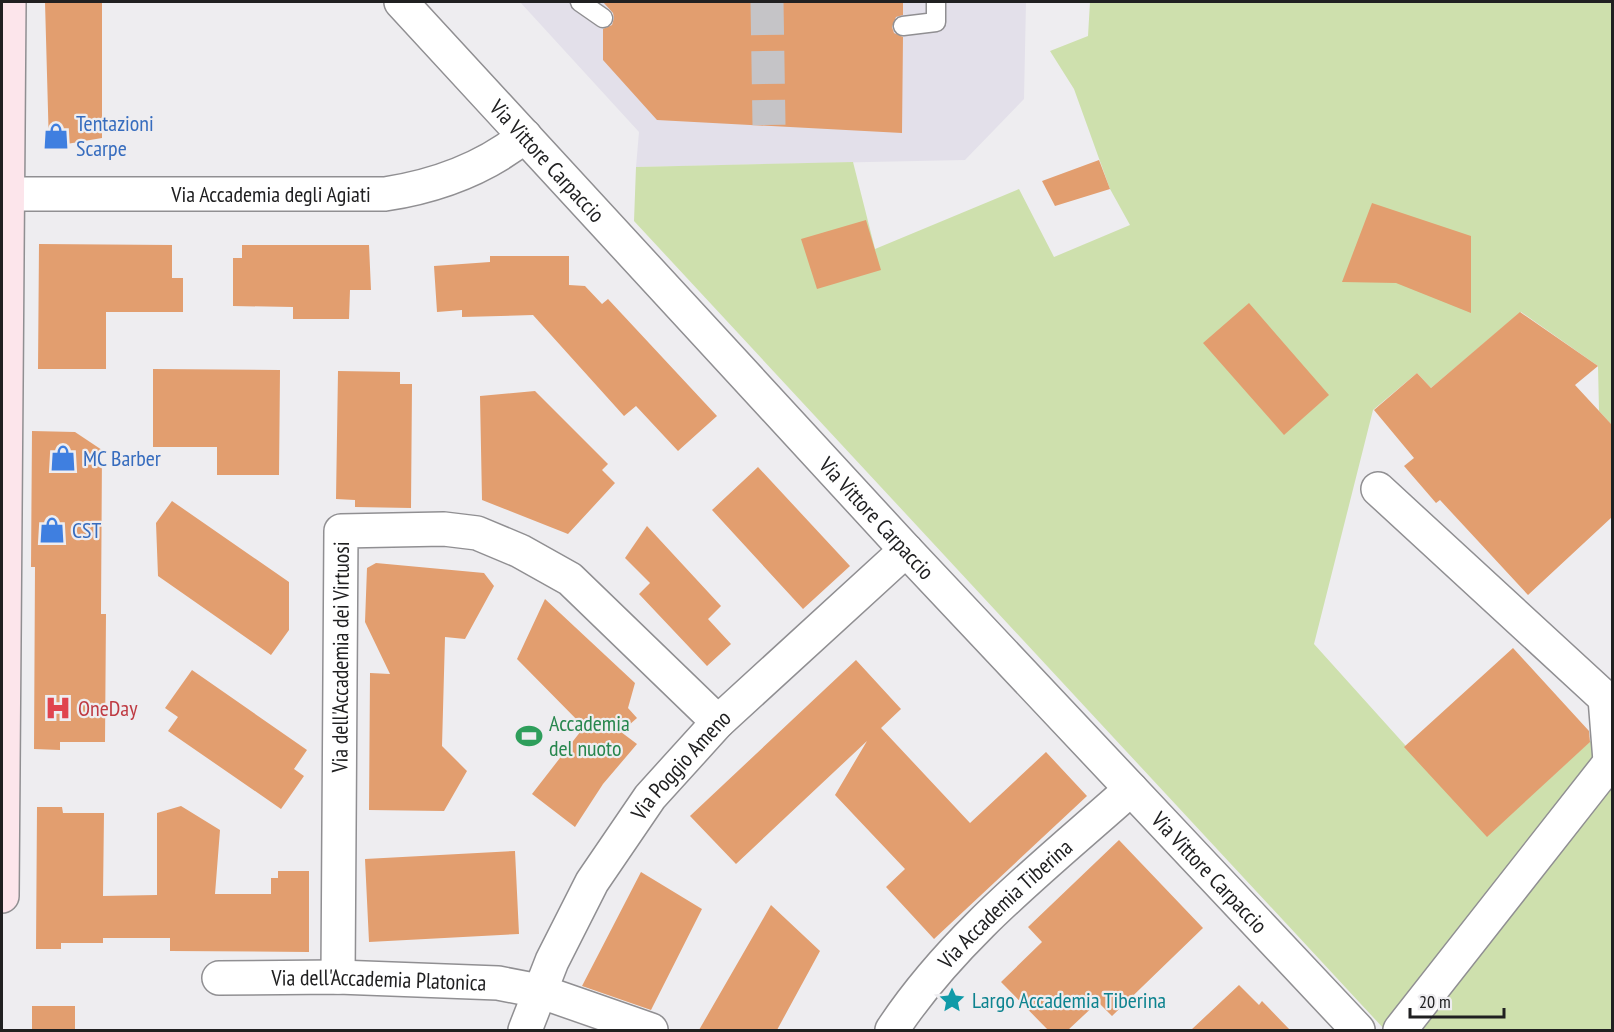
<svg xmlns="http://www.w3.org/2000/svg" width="1614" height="1032" viewBox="0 0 1614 1032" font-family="'PT Sans Narrow',sans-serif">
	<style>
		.built { fill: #e3e0ea }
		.green { fill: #cee0ad }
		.building { fill: #e29e6f }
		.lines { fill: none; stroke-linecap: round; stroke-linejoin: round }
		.street-tunnel { stroke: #c5c4c7; stroke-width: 33; stroke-dasharray: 33 16; stroke-linecap: butt }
		.lane-casing { stroke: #908f92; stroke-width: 21 }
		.street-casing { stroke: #908f92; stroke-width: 36 }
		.secondary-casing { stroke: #908f92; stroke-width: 36 }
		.lane { stroke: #fff; stroke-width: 18 }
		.street { stroke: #fff; stroke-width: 33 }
		.secondary { stroke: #fce5eb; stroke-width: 33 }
		.labels { text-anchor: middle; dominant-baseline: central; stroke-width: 4.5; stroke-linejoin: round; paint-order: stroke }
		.shop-label { font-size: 22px; fill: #366cbe; stroke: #eeedf0; text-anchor: start }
		.street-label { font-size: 22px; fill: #202021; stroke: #eeedf0 }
		.health-label { font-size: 22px; fill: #be3a42; stroke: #eeedf0; text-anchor: start }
		.leisure-label { font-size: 22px; fill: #27864d; stroke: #eeedf0; text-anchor: start }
		.culture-label { font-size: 22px; fill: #0d838f; stroke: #eeedf0; text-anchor: start }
	</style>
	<rect width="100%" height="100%" fill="#eeedf0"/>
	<!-- built -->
	<path class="built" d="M520,2H1026L1024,99L965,160L636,167L639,132Z"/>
	<!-- green -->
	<path class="green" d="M1090,2H1612V425L1599,411L1598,366L1521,312L1431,388L1417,373L1373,410L1314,644L1487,836L1595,737L1600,759L1385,1030L634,221L636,167L853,162L875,249L1019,189L1054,257L1130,225L1110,189L1074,89L1050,51L1088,36Z
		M1612,774V1030H1418Z"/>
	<!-- building -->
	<path class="building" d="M45,2H102V138L49,147Z
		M603,2H903V15L896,17L892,27L894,33L903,37L902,133L657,120L603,60V29L612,25L614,18L613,13Z
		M1099,160L1110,189L1055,206L1042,181Z
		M1372,203L1471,236V313L1396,283L1342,282Z
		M866,220L881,270L817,289L801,239Z
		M39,244L172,245V278H183V312H106V369H38Z
		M242,245H369L371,290H350L349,319H293V307L233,306V258H242Z
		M490,256H569V285L585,286L602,304L608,299L717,416L678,451L636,406L624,416L533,315L462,317V310L437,312L434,266L490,262Z
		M1249,303L1329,395L1284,435L1203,343Z
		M1520,312L1598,366L1575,385L1612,425V517L1528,595L1440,500L1436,503L1404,466L1414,458L1374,410L1417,373L1431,388Z
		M153,369L280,370L279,475H217V447H153Z
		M338,371L400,372V384H412L411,508L355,507V500L336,499Z
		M535,391L608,464L602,470L615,483L568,534L482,500L480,396Z
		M32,431L75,432L102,450L101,614H106L105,742H60V750L34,749L35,567H31Z
		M758,467L850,566L803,609L712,510Z
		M172,501L289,582V630L271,655L158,576L156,523Z
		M647,526L721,606L708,619L731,644L707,666L639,594L650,583L625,558Z
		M376,563L484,573L494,586L465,639L445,637L442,746L467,771L444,811L369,810L370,673L390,674L365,622L367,568Z
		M545,599L635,683L628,708L637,718L621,732L637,744L603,784L575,827L532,794L584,727L517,659Z
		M1513,648L1589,731L1590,742L1487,837L1404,747Z
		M856,660L901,709L881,728L970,823L1046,752L1087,796L934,939L886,887L905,869L835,795L867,741L736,864L690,816Z
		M192,670L307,750L294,769L304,776L281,809L168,731L178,717L165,708Z
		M181,806L220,830L215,894H271V878H278V871H309V952L170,951V938H103V943H61V949H36L37,807H62L63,813H104L103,896L157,895V813Z
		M1119,840L1203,928L1112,1016L1098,1002L1068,1030H1048L1001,982L1042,942L1028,927Z
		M515,851L519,934L369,942L365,859Z
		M641,872L702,909L651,1010L582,986Z
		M771,905L820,951L777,1030H699Z
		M1239,985L1259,1005L1262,1001L1290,1030H1191Z
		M32,1006H75V1030H32Z"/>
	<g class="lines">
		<!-- street-tunnel -->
		<path class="street-tunnel" d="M767,2L769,125"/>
		<!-- lane casing -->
		<g class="lane-casing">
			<path id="lane" d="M580,2L603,18
				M903,26L936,22V2"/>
		</g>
		<!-- street casing -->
		<g class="street-casing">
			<g id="street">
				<path id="s1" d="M401,2L906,550L1358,1030"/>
				<path id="s2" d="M7,194H385C437,186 484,169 525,136"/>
				<path d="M1378,489L1605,698L1610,761"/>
				<path id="s3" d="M338,977L341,531L444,529L477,533L520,551L570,579L718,722"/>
				<path id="s4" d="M219,978L338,977L498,983L539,991L651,1030"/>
				<path id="s5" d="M525,1030L552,961L592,882L650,797L718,722L906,550"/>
				<path id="s6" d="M892,1030C954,936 1047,864 1131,789"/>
				<path d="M1400,1030L1612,760"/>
			</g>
		</g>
		<!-- secondary casing -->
		<g class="secondary-casing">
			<path id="secondary" d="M2,896L9,2"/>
		</g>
		<!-- lane -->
		<use href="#lane" class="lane"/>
		<!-- street -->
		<use href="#street" class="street"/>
		<!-- secondary -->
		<use href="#secondary" class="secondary"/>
	</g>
	<!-- icons -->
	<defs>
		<g id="shop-bare" transform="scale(2.07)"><path d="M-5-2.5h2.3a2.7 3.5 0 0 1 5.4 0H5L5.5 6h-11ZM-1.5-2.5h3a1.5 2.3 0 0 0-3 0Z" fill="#3f7fe0" stroke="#eeedf0" stroke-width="2.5" paint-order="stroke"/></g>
		<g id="hospital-bare" transform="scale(2.07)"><path d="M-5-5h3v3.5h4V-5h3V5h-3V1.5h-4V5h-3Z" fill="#e0444e" stroke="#eeedf0" stroke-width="2.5" paint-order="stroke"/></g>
		<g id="stadium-bare" transform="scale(2.07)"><path d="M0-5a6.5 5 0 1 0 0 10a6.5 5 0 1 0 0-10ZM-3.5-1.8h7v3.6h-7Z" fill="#2e9e5b" stroke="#eeedf0" stroke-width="2.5" paint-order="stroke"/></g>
		<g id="sight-bare" transform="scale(2.07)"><path d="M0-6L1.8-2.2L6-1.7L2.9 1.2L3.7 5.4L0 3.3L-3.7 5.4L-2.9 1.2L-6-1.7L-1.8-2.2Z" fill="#0f9aa8" stroke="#eeedf0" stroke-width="2.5" paint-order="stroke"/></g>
	</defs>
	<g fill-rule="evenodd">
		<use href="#shop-bare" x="56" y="136"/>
		<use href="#shop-bare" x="63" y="458"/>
		<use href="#shop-bare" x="52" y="530"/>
		<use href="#hospital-bare" x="58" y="708"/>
		<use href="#stadium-bare" x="529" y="736"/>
		<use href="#sight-bare" x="952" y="1000"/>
	</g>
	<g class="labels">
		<!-- shop labels -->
		<g class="shop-label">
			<text x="76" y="123">Tentazioni<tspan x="76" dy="25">Scarpe</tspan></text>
			<text x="83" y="458">MC Barber</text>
			<text x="72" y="530">CST</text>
		</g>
		<!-- street labels -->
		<g class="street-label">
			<text stroke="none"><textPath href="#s1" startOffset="216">Via Vittore Carpaccio</textPath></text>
			<text stroke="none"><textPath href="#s2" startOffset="264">Via Accademia degli Agiati</textPath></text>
			<text stroke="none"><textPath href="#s1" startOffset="702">Via Vittore Carpaccio</textPath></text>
			<text stroke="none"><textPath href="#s3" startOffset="320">Via dell'Accademia dei Virtuosi</textPath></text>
			<text stroke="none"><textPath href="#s5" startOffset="310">Via Poggio Ameno</textPath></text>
			<text stroke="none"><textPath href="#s1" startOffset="1188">Via Vittore Carpaccio</textPath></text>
			<text stroke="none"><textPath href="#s6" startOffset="170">Via Accademia Tiberina</textPath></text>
			<text stroke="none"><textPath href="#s4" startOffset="160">Via dell'Accademia Platonica</textPath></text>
		</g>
		<!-- health labels -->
		<g class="health-label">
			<text x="78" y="708">OneDay</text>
		</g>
		<!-- leisure labels -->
		<g class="leisure-label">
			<text x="549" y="723">Accademia<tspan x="549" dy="25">del nuoto</tspan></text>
		</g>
		<!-- culture labels -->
		<g class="culture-label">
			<text x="972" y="1000">Largo Accademia Tiberina</text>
		</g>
	</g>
	<!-- border -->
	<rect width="1614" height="1032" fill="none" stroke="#202021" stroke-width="6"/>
	<!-- scale -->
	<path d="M1410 1008v9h94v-9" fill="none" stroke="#202021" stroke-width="3"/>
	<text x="1419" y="1008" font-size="18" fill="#202021" stroke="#eeedf0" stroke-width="4.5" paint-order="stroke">20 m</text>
</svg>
